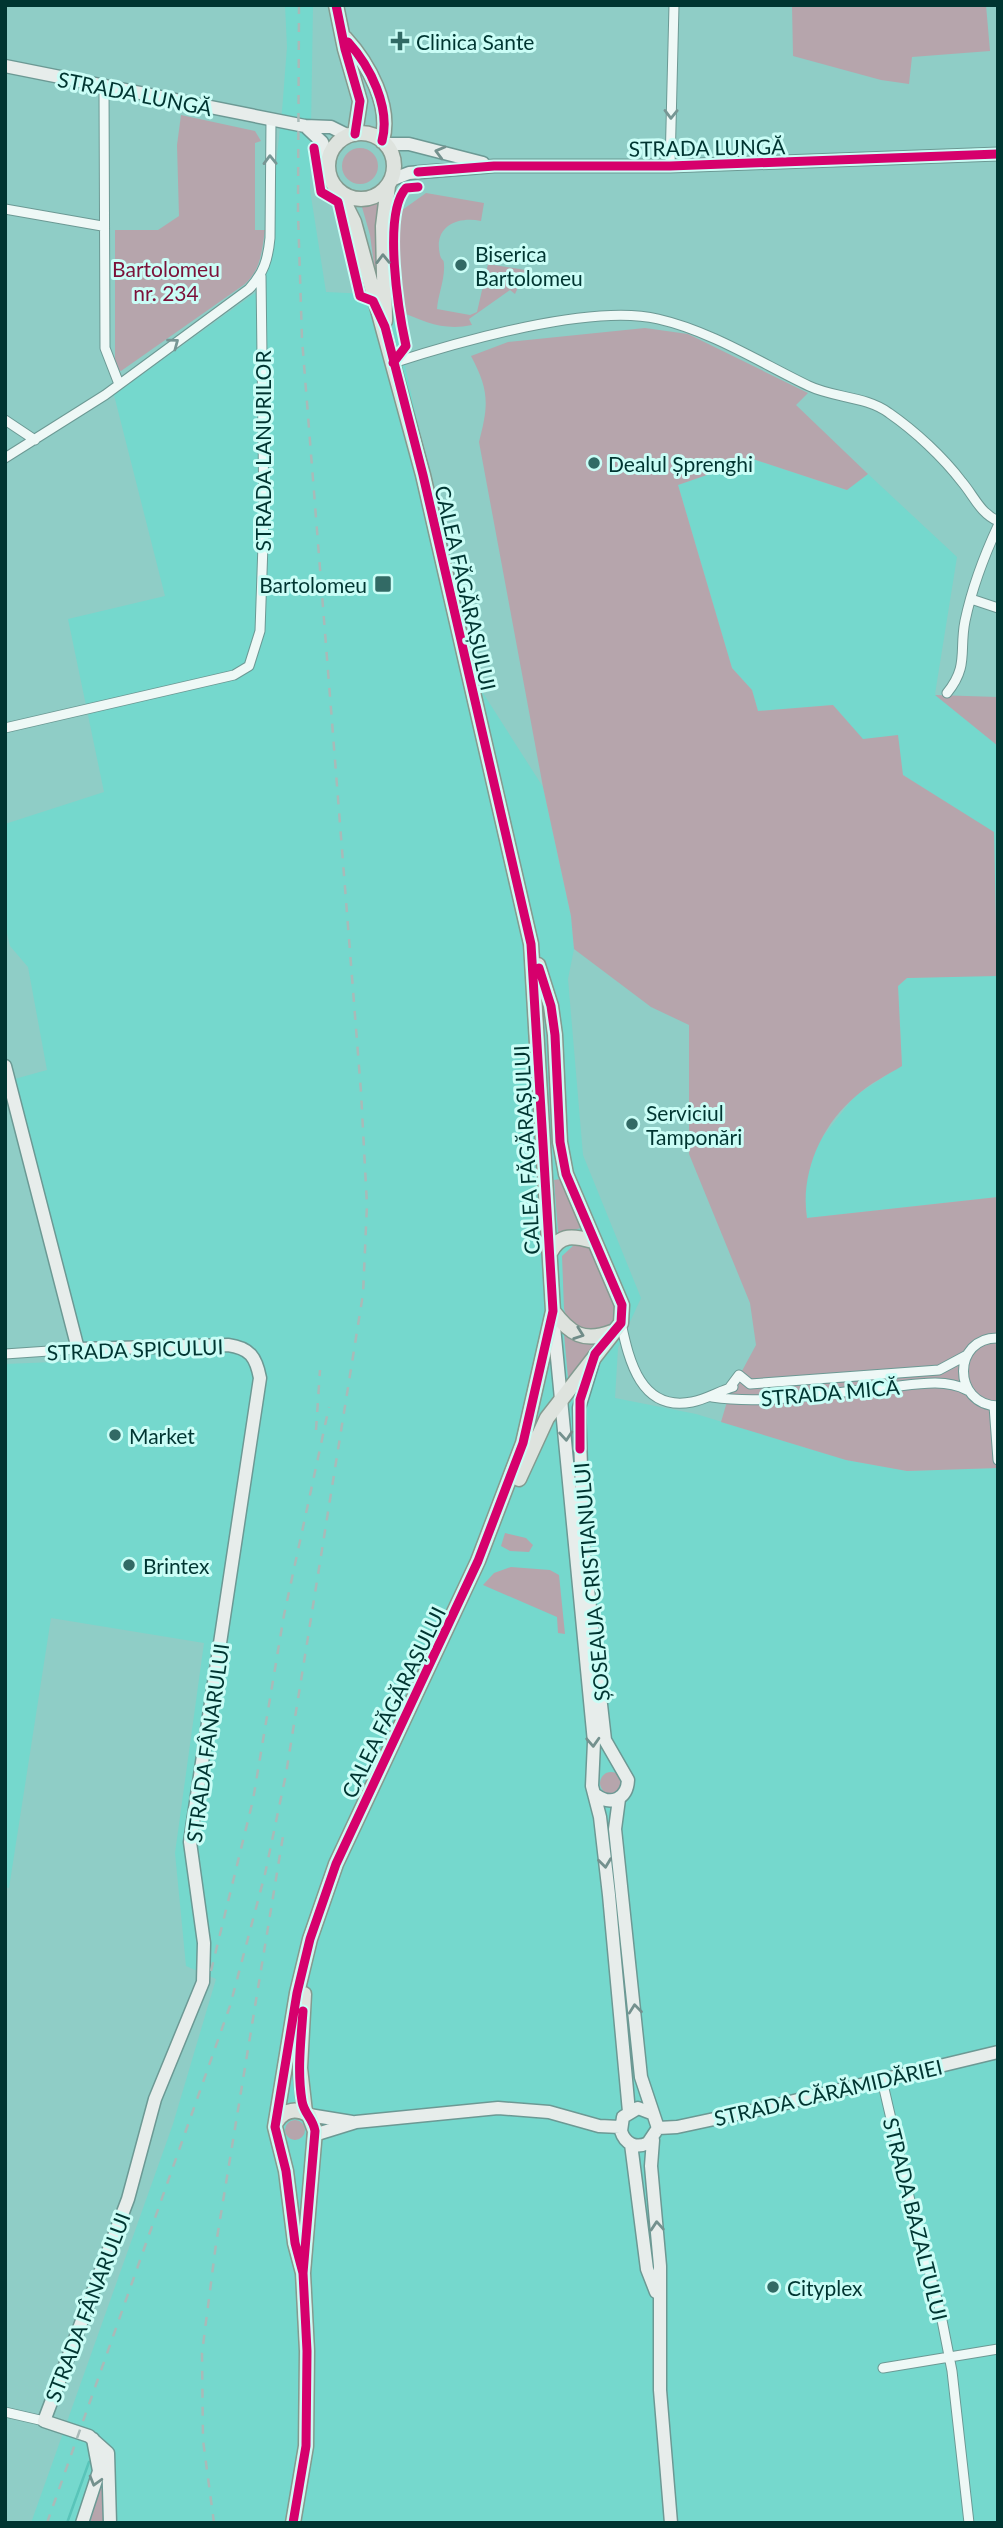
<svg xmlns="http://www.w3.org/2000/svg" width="1003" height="2528" viewBox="0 0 1003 2528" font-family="Lato,sans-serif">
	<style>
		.built { fill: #75d8cd }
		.green { fill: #b6a5ac }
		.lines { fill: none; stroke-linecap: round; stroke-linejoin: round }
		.stream { stroke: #59c4b9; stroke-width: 2.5 }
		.street-casing { stroke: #6c9994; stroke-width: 11 }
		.secondary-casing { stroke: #6c9994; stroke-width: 15 }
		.primary-casing { stroke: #839b90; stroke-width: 17 }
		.street { stroke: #eef8f6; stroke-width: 9 }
		.secondary { stroke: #e7edeb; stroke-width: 12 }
		.primary { stroke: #dee3de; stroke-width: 14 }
		.rail { stroke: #a9bab8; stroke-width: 2.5; stroke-dasharray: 9 9; stroke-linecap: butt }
		.cycleway-casing { stroke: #cafdf6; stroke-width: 13 }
		.cycleway { stroke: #d6006c; stroke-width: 9 }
		.oneway { stroke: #779694 }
		.oneway2 { stroke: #74918e }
		.oneway3 { stroke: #6f8c88 }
		.poi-dot { fill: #326a65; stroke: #cafdf6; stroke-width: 2.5 }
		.labels { text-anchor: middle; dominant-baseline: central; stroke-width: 6; stroke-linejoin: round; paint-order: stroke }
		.poi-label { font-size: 21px; fill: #003531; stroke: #cafdf6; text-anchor: start }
		.street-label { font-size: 21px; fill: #003531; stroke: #cafdf6 }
		.park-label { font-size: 21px; fill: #7c1139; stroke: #cafdf6 }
	</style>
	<rect width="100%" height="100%" fill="#8fcdc6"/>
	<!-- built -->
	<path class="built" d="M285,5H313L310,190L326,292L389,295L476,682L543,787L571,917L574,949L568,979L583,1155L641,1298L618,1348L615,1398L696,1414L846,1460L907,1471L998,1468V2523H31L173,2124L216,1979L186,1966L175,1853L204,1643L51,1618L9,1888L5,1887V1364L80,1361L11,1080L47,1070L28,967L10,946L5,925V824L104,792L68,619L165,596L114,395L262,288L282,111L287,47Z
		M753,459L846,490L868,474L957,557L935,694L998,746V1197L807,1218L804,1187L817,1144L855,1096L902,1065L898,986L907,978L997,975L994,833L903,775L863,740L833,705L758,711L752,690L732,668L678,485Z"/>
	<!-- green -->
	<path class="green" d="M792,5H986L990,51L912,57L909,84L881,80L793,56Z
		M181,115L255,131L261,141L255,143V230H265C262,250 261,270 245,284L121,371L115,368V230H158L179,216L177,145Z
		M342 166a18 18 0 1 1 36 0a18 18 0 1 1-36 0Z
		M426,193L484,203L481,221C458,216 433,226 440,255C442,262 444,258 444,265C445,279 438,295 437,309L470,315L477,312L488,264L526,270L515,294L510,290L469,319L472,325C444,331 425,322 399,311L396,273L398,213Z
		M379,202L377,271L375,272L370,235L362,207Z
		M645,328L688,334L808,393L796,405L868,474L847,490L753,459L678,485L732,668L752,690L758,711L833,705L863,739L898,735L903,775L994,832L997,976L907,978L898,986L902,1066C887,1075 869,1084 856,1096C821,1125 800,1174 807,1218L998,1197V1468L907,1471L846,1460L721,1422L729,1395L756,1345L750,1303L689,1154V1025L651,1007L574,949L571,916L543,787L479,442C489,404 489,390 471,356L508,342Z
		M935,695L998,697V746Z
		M560,1179L583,1228L558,1232L554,1180Z
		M575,1244L590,1248L616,1305L614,1319L604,1330L592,1333L569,1324L564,1309L562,1256Z
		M564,1334L581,1343L597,1342L568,1378Z
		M505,1533L526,1538L533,1545L529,1552L510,1551L501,1546Z
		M511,1567L550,1570L559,1575L565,1634L558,1633L557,1617L483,1585L494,1573Z
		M600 1783a11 11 0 1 1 22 0a11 11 0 1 1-22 0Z
		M285 2130a10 10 0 1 1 20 0a10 10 0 1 1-20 0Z
		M102,2476L106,2523H90Z"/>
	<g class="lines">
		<!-- stream -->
		<path class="stream" d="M67,2523L89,2462"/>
		<!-- street casing -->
		<g class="street-casing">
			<path id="street" d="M104,87L105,348L119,384
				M670,166L674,5
				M5,209L102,226
				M393,363C458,342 592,303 658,319C711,331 761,363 809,386C834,398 866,396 889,413C915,431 943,457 962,482C974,496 980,513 998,521
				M5,420L35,440
				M5,458L105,395L249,289C264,273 268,259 270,238L271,120
				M971,599L998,608
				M947,693C969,666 959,651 965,621C972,588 984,556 998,526
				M5,728L234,675L249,666L260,631L264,515L261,276
				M621,1323C629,1361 641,1412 692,1402C707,1399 719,1391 733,1387
				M998,1338C952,1337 952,1405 998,1406
				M5,1354L78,1349
				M730,1387L739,1375L750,1384L939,1370L967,1355
				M712,1397C767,1405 826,1393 881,1388C909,1386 942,1377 967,1390
				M994,1406L998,1460
				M882,2080L911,2205L940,2310L952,2371L969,2523
				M883,2368L998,2349
				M5,2412L44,2421"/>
		</g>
		<!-- secondary casing -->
		<g class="secondary-casing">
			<path id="secondary" d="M5,66L305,126L331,127L349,136
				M305,126L322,142L329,162
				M385,144H409L483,163
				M391,180L409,173L494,166H670L998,154
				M5,1066L78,1349L228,1345C250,1348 256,1357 260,1378L190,1842L204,1943L203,1982L155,2099L128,2199L44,2421L89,2436L108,2453L110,2523
				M553,1316L594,1742L592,1786L600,1817L609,1895L629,2112
				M594,1359L579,1408L584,1554L605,1740L628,1780C627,1799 611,1806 596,1795
				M619,1799L615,1829L641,2077L658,2128L648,2143C636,2149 625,2144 621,2131L623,2117L638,2108L651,2113
				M309,2115L352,2122
				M658,2128L677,2127L761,2109L998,2052
				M314,2135L356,2122L498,2108L549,2112L599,2126L620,2127
				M653,2140L651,2166L660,2266V2390L671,2523
				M631,2144L647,2269L656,2292
				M82,2523L99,2471L93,2439"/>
		</g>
		<!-- primary casing -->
		<g class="primary-casing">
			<path id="primary" d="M336,5L345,49L360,101L355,134
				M345,38C368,63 392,106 382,141
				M328 166a33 33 0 1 1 66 0a33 33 0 1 1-66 0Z
				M385,321L383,226L388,186
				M550,1253C560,1233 574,1236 593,1241
				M553,1311C570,1334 584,1343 612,1332
				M519,1479L547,1418L621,1323L622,1305L566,1174L560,1142L555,1035L551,1006L538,965
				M304,1994L300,2068L305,2112
				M277,2121C285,2109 297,2108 309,2115L315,2131L303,2273L307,2351L306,2446L293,2523
				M303,2273L295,2243L286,2171L275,2127L297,1993L310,1939L336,1864L478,1561L523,1443L553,1311L531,944L423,475L354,222L338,190"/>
		</g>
		<!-- street -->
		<use href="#street" class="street"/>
		<!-- secondary -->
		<use href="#secondary" class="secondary"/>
		<!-- primary -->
		<use href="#primary" class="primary"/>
		<!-- rail -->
		<path class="rail" d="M316,1430L320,1370
			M211,1971L253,1800L284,1615L329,1407
			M47,2523L230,2006L265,1874L286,1774L363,1294L367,1205L361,1092L302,339L298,213L299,5
			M214,2523L203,2440L202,2353L216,2244L284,1830"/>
		<!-- cycleway casing -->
		<g class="cycleway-casing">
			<path id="cycleway" d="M336,5L345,49L360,101L355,134
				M348,42C370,66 391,108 382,141
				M418,172L494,166H670L998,154
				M393,363L406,346C399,314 382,214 406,188L418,187
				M539,968L551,1006L555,1035L560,1142L566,1174L622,1305L621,1323L595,1354L580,1400V1449
				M303,2273L295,2243L286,2171L275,2127L297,1993L310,1939L336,1864L478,1561L523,1443L553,1311L531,944L423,475L385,327L373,301L360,296L338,202L321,192L314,148
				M293,2523L306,2446L307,2351L303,2273L315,2131C313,2118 304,2114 302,2101C297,2071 301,2040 303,2011"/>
		</g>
		<!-- cycleway -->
		<use href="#cycleway" class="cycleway"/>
	</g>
	<!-- one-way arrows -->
	<defs><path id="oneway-chevron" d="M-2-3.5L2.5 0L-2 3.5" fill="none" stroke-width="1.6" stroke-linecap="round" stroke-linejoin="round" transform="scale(1.75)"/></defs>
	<g class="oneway">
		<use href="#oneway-chevron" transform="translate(671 114) rotate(91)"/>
		<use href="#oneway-chevron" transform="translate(270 160) rotate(-91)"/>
		<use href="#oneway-chevron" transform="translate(174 343) rotate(-37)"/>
	</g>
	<g class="oneway2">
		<use href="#oneway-chevron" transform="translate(440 152) rotate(-165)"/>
		<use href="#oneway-chevron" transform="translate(566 1436) rotate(85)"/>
		<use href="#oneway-chevron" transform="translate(593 1742) rotate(87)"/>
		<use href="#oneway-chevron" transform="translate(605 1863) rotate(83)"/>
		<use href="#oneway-chevron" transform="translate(635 2009) rotate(-96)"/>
		<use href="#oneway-chevron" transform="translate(657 2226) rotate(-94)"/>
		<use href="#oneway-chevron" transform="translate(95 2481) rotate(106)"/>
	</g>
	<g class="oneway3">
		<use href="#oneway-chevron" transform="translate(383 259) rotate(-91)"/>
		<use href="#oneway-chevron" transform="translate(579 1334) rotate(20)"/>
	</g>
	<!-- markers -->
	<g class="poi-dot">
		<path d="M396.5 30.5h7v7h7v7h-7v7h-7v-7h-7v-7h7z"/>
		<circle cx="461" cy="265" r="7"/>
		<circle cx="594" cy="463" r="7"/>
		<rect x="374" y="575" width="18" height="18" rx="3.5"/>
		<circle cx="632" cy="1124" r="7"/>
		<circle cx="115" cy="1435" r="7"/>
		<circle cx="129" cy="1565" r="7"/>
		<circle cx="773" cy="2287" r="7"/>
	</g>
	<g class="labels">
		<!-- poi labels -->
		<g class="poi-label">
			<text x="416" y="41">Clinica Sante</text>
			<text x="475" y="253">Biserica<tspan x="475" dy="24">Bartolomeu</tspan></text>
			<text x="608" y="463">Dealul Șprenghi</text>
			<text x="367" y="584" text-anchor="end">Bartolomeu</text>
			<text x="646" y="1112">Serviciul<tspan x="646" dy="24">Tamponări</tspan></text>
			<text x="129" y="1435">Market</text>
			<text x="143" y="1565">Brintex</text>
			<text x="787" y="2287">Cityplex</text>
		</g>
		<!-- street labels -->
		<g class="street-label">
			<text transform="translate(135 93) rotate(11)">STRADA LUNGĂ</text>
			<text transform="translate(707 147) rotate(-1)">STRADA LUNGĂ</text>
			<text transform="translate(262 451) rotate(-90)">STRADA LANURILOR</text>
			<text transform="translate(466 588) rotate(77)">CALEA FĂGĂRAȘULUI</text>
			<text transform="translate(526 1150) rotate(-93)">CALEA FĂGĂRAȘULUI</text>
			<text transform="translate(135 1349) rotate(-2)">STRADA SPICULUI</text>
			<text transform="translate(830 1392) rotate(-5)">STRADA MICĂ</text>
			<text transform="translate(591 1582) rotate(-95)">ȘOSEAUA CRISTIANULUI</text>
			<text transform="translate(393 1702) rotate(-64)">CALEA FĂGĂRAȘULUI</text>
			<text transform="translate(207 1743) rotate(-82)">STRADA FÂNARULUI</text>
			<text transform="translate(828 2092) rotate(-13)">STRADA CĂRĂMIDĂRIEI</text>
			<text transform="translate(916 2219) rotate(76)">STRADA BAZALTULUI</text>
			<text transform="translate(87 2307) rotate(-69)">STRADA FÂNARULUI</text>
		</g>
		<!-- park labels -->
		<g class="park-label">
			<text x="166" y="268">Bartolomeu<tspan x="166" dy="24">nr. 234</tspan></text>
		</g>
	</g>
	<!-- border -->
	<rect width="1003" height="2528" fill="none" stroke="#003531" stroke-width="14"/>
</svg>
